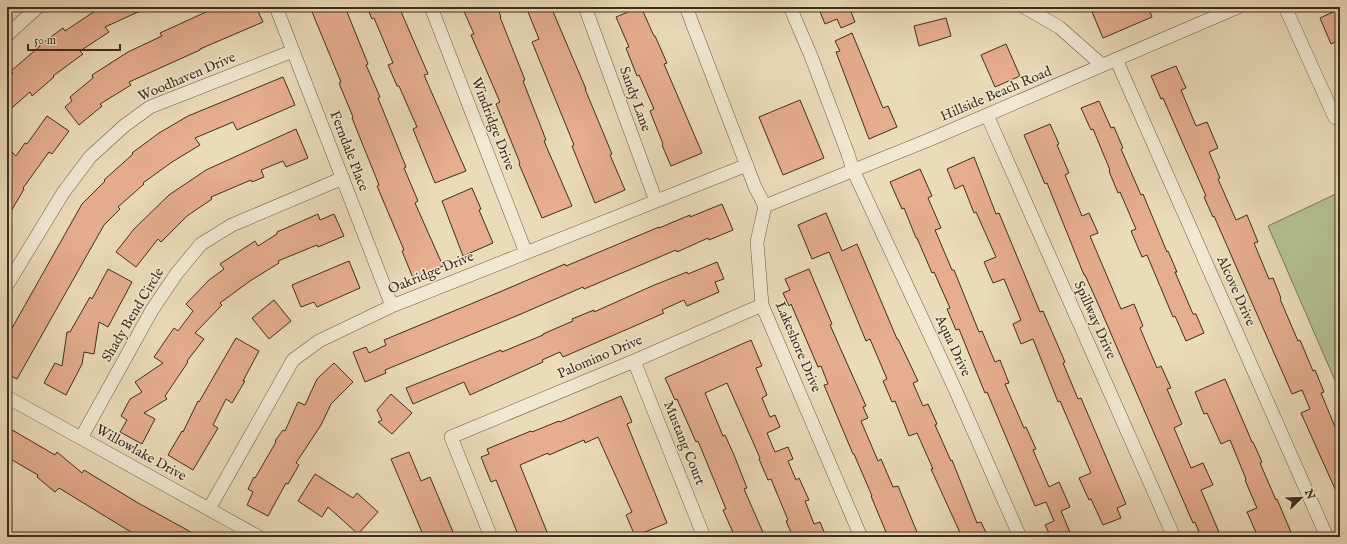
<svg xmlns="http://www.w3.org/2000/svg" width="1347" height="544" viewBox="0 0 1347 544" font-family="'IM FELL English',serif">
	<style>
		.green { fill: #b4c192; stroke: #7a7758 }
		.building { fill: #e6ad8f; stroke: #402d1f }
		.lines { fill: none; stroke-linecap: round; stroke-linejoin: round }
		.minor-casing { stroke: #6a5846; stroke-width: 14 }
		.minor { stroke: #f1e8d2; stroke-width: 13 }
		.labels { text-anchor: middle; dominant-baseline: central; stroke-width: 3; stroke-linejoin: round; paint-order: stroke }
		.street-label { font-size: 14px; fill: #402d1f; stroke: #f1e8d2 }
	</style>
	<rect width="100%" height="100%" fill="#eadbb9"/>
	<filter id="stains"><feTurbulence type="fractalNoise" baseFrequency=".005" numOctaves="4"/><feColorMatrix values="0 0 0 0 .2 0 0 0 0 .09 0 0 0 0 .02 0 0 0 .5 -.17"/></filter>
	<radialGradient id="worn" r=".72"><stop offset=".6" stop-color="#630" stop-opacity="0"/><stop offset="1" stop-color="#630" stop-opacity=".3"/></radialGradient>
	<!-- green -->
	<path class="green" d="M1340,192V392L1268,226Z"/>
	<!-- building -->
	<path class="building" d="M101,7H149L105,27L109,32L80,51L83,54L53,76L54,77L32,96L30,92L7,112V79L13,73L11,71L40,46V45L63,28L65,31Z
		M217,7H256L263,22L200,49V50L129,82L131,85L100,104L102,106L79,125L65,107L72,101L70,97L93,78L92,75L128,52L162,36L160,33Z
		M310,7H345L368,64L366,65L380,97L378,98L406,167L404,168L418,201L415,203L443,266L413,278L402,251L404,250L377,186L379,185L352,118L353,117L339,83L341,82Z
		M367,7H399L428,74L424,75L466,171L435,183L413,129L417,127L399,86H397L388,65L393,63L374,18L372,19Z
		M462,7H497L501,17H500L525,80L523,81L546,140L544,141L572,206L542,218L519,164L520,163L496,104L500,102L471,35L474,34Z
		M526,7H551L586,89H585L612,154L610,155L625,190L595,203L572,146L574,145L532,42L539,39Z
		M640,7H641L654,36H655L667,63L664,64L702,153L671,166L662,145L663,144L650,111L654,109L639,75L637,76L626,48L629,47L616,17Z
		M818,7H849L855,22L841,28L837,19L825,24Z
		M1090,7H1148L1152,17L1103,38Z
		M1335,11L1340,23V40L1331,44L1320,18Z
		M946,18L951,36L919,46L914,26Z
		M852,33L883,108L888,106L897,127L869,139L836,52L840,51L835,41Z
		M1006,44L1020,76L995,87L981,55Z
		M1176,66L1186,88L1181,90L1196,126L1207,122L1218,148L1209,152L1220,178L1218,179L1236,220L1247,215L1258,242L1254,243L1269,279L1273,278L1281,298L1280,299L1298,341L1300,340L1313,371L1315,370L1324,392L1321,393L1340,439V500L1301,413L1310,409L1302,390L1292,394L1214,216L1213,217L1204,197L1206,196L1163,98L1161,99L1151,76Z
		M283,77L295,105L237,130L233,122L195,138L200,145L172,162L143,183L144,184L118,207L120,209L104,225L17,379L7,374V337L82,204L105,181L104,180L133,154L132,153L159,133L188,116Z
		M800,100L824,158L783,175L759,117Z
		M1099,101L1111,128L1114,127L1123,148L1121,149L1141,195L1143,194L1167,252L1168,251L1177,272H1175L1193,314H1196L1204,333L1186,341L1175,316L1173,317L1147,255L1142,257L1131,231L1136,229L1120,192L1118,193L1109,171L1110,170L1093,129L1091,130L1081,108Z
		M47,116L69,131L52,154L49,152L23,188L24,189L7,218V159L12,152L16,156L25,143L27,144Z
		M1050,124L1059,144L1057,145L1069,173L1065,175L1082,216L1089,213L1098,233L1090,236L1121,309L1134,304L1143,326L1140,328L1157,368L1161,366L1171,388L1167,389L1182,424L1174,428L1191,468L1203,463L1213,485L1201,490L1221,537H1201L1195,522L1193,523L1099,306L1085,275H1084L1047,183L1045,184L1024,135Z
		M296,129L308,158L286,167L283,161L261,170L264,177L252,182L251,180L211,197L212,199L187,216L161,242L158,239L136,267L116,252L134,229L169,195L206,170Z
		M974,157L996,214L999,213L1040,312L1043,311L1065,362L1063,363L1078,399L1081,398L1126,504L1117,508L1121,518L1103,525L1091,499L1089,500L1079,478L1091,473L1060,401L1058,402L1033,339L1021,344L1013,324L1021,320L1004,279L993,283L984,262L996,257L976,212L974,213L963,185L955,189L947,169Z
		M920,169L932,196L928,198L941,228L935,230L952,270H954L979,332L982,331L995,362L1000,360L1009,383L1005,384L1024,428L1026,427L1036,449L1033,450L1049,487L1059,482L1070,507L1061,511L1072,537H1051L1045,525L1054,521L1046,502L1035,506L987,392L985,393L959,329L956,330L947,309L950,308L934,272L932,273L917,238H916L904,208L902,209L890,182Z
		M472,188L481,209L479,210L493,243L463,256L442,201Z
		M722,204L733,230L709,240L708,238L677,252L676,250L584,289L583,287L521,314L385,370L386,373L365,382L353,352L366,347L369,353L386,345L384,340L408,330L502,291L565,264L566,266L659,227V228L690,215V217Z
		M826,213L842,251L857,244L897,339H898L918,381L913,383L923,406L928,404L937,424L935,425L951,461L952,460L977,523L981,522L988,537H962L931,469H933L917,433L909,436L895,401L892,402L883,381L887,379L870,339L866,341L829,252L812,259L798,225Z
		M318,214L320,220L334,214L344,236L318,247L317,245L278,261L279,263L250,281L220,303L222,305L195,333L204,339L187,361L188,362L165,396L167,399L144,413L155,419L142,444L120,432L127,420L121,416L130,399L142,392L135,382L163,363L154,357L174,328L178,331L193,311L186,304L209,280L224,269L220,264L255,241L258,246L277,234V232Z
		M349,261L360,288L317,307L314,302L301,307L292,285Z
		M717,262L724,279L715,282L719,292L687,306L684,300L662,310L664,313L637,325L563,357L560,352L542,360L543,362L470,395L464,382L413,404L406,388L501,350L502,352L543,335V334L573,321L572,319L594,310V312L652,286L687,272L688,274Z
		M108,269L132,282L108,327L99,322L94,354L84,352L82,364L66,395L44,383L55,363L62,366L67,332H70L90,297L92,299Z
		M809,269L832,324L830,325L866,406L863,407L868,418L861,421L878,461L881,459L893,487L898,486L919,537H888L871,496H872L854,454H853L824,385L828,384L821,366L818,367L791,304L789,306L783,293L790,290L785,279Z
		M274,300L291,321L269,339L252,318Z
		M236,338L259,351L243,381H245L232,403L226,399L213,425L218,428L193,470L168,455L182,431L183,432L198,401L199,402Z
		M751,340L762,366L756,368L767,395L762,398L770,417L775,415L780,427L767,433L775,452L788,447L793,459L788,461L796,480L799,478L809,500L805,501L814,524L820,522L825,534L817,537H793L786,521L788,520L771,479L768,480L759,459L760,458L727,383L705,393L723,436L725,435L734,455L747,488L744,489L765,537H735L723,510L726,509L698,441L696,442L677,399L675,400L665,378Z
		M334,363L353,382L331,404L321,425L296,463L299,465L288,484L286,483L268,516L247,505L253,492L248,489L254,477L255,478L276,442L275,441L283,430L285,431L298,402L305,405L317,379Z
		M1225,379L1252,442H1253L1262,462L1260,463L1276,500L1277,499L1293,537H1258L1247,512L1257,508L1245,480L1246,479L1230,440L1221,444L1207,413L1204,414L1195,392Z
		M391,394L412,413L392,434L378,422L382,420L377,410Z
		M621,396L632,422L627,424L667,523L635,536L626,515L632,512L598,437L585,443L584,440L549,455L548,453L520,465L549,537H519L496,480L491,482L481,457L489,454L487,449L531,431L532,432L559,421L560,422Z
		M7,427L55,455L57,452L82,473L84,470L138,503L200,537H139L59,488L55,492L37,477L38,475L7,457Z
		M409,452L421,481L430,477L453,532L442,537H424L391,459Z
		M315,474L353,498L357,493L378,512L358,534L328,507L322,517L298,501Z"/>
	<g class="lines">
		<!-- minor casing -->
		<g class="minor-casing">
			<path id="minor" d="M276,7L392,306
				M431,7L526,253
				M585,7L656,201
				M686,7L755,187L765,206L757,242L762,305L861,537
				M790,7L811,56L848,154L853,170L955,389L1020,537
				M1024,7L1059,27L1102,65
				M1285,7L1335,118L1340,119
				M7,35L38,7
				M1116,59L1327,537
				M987,115L1174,537
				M765,206L931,139L1238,7
				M7,285L63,193L90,157L124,126L150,107L293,51
				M634,361L704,537
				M7,397L259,537
				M81,438L152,310L177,273L201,244L232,225L343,178
				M209,509L293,360L319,341L392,306L747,165
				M491,537L451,437L634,361L762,305"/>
		</g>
		<!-- minor -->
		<use href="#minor" class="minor"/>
	</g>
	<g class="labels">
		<!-- street labels -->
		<g class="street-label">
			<text transform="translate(187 77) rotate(-23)">Woodhaven Drive</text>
			<text transform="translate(996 94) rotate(-23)">Hillside Beach Road</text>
			<text transform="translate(635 99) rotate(70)">Sandy Lane</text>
			<text transform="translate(493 124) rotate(69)">Windridge Drive</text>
			<text transform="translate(349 151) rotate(69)">Ferndale Place</text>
			<text transform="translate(431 273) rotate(-22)">Oakridge Drive</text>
			<text transform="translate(1236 291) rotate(66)">Alcove Drive</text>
			<text transform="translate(133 315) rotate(-59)">Shady Bend Circle</text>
			<text transform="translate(1095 320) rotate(66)">Spillway Drive</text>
			<text transform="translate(953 346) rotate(65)">Aqua Drive</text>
			<text transform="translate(798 347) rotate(67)">Lakeshore Drive</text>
			<text transform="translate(600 357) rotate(-23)">Palomino Drive</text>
			<text transform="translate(684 443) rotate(68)">Mustang Court</text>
			<text transform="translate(141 453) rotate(29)">Willowlake Drive</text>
		</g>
	</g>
	<!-- margin -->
	<rect width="1347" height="544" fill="none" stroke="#eadbb9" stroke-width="24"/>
	<rect x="8" y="8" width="1331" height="528" fill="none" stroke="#402d1f" stroke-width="2"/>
	<rect x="12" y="12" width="1323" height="520" fill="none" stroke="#402d1f"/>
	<!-- north arrow -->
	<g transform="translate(1301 498) rotate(67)" stroke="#f1e8d2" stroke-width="3" paint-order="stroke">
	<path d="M0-3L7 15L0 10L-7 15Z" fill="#402d1f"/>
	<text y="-6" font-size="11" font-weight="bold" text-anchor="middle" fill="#402d1f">N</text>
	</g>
	<!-- scale -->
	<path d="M28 44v6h92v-6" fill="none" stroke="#402d1f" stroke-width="2"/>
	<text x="34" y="44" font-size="12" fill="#402d1f" stroke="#f1e8d2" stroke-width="3" paint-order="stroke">50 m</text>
	<rect width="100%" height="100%" filter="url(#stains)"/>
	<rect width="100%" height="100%" fill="url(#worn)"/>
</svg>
